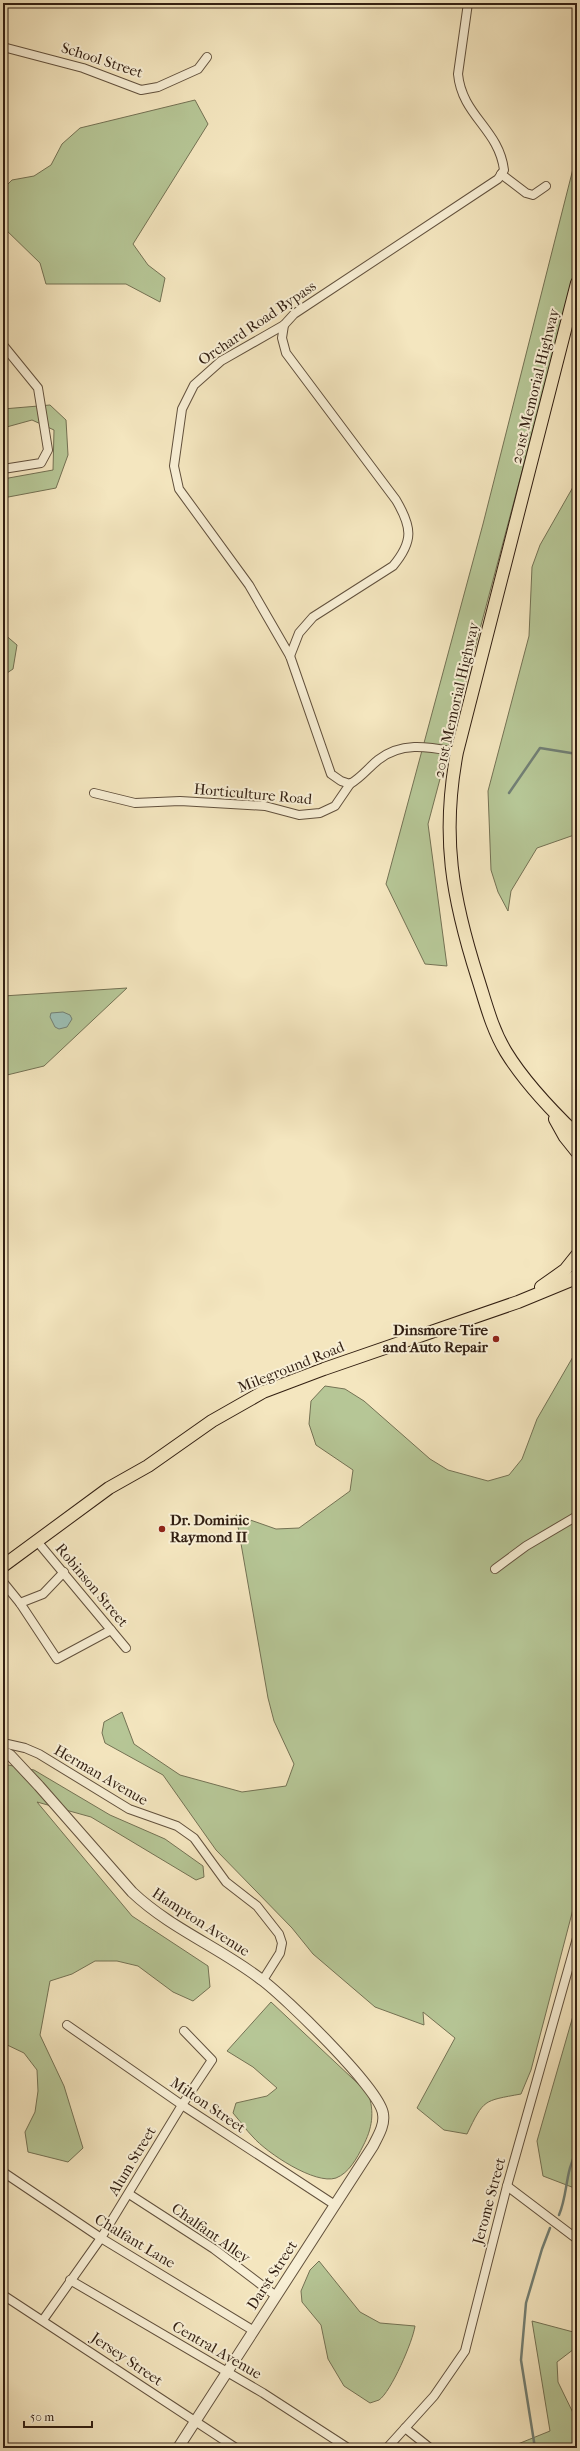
<svg xmlns="http://www.w3.org/2000/svg" width="580" height="2451" font-family="'IM FELL French Canon',serif">
<style>
.green{fill:#b6c696;stroke:#747254}
.water{fill:#9cbfb5;stroke:#727f74}
.lines{fill:none;stroke-linecap:round;stroke-linejoin:round}
.stream{stroke:#727f74;stroke-width:2.5}
.minor-casing{stroke:#62513d;stroke-width:10}
.tertiary-casing{stroke:#62513d;stroke-width:12}
.primary-casing{stroke:#321f12;stroke-width:14}
.minor{stroke:#f8efd5;stroke-width:8}
.tertiary{stroke:#f8efd5;stroke-width:10}
.primary{stroke:#f4e6bf;stroke-width:12}
.poi-dot{fill:#8f2418;stroke:#f8efd5;stroke-width:1.5}
.labels{text-anchor:middle;stroke-width:4;stroke-linejoin:round;paint-order:stroke}
.street-label{font-size:15px;fill:#321f12;stroke:#f8efd5}
.poi-label{font-size:15px;font-weight:bold;fill:#321f12;stroke:#f8efd5;text-anchor:end}
</style>
<rect width="100%" height="100%" fill="#f4e6bf"/>
<filter id="stains"><feTurbulence type="fractalNoise" baseFrequency=".005" numOctaves="4"/><feColorMatrix values="0 0 0 0 .2 0 0 0 0 .09 0 0 0 0 .02 0 0 0 .5 -.17"/></filter>
<radialGradient id="worn" r=".72"><stop offset=".6" stop-color="#630" stop-opacity="0"/><stop offset="1" stop-color="#630" stop-opacity=".3"/></radialGradient>
<g class="green">
<polygon points="195,100 208,124 133,244 148,265 165,278 160,302 126,284 46,284 40,263 3,227 3,189 12,180 34,176 51,165 62,144 80,128"/>
<polygon points="577,153 577,265 428,824 447,966 425,964 386,884 483,524"/>
<polygon points="50,405 66,420 68,455 56,488 3,498 3,479 53,470 54,430 32,420 3,428 3,409"/>
<polygon points="577,480 577,834 537,848 511,891 508,911 498,892 491,870 488,791 529,636 532,567 540,545"/>
<polygon points="3,633 17,645 13,669 4,675"/>
<polygon points="127,988 44,1066 3,1076 3,996"/>
<path d="M577 1354V1894L531 2070 521 2094C483 2101 484 2099 467 2134L444 2130 417 2108 455 2038 423 2012 424 2025 375 2007 313 1954 292 1928 216 1850 163 1775 105 1743 102 1733 104 1722 122 1712 134 1744 180 1775 242 1792 286 1786 294 1764 274 1721 268 1698 236 1515 276 1529 299 1528 350 1491 353 1470 316 1445 309 1424 311 1401 325 1386 345 1389 364 1401 430 1459 448 1470 488 1481 509 1475 522 1459 537 1419 574 1355Z"/>
<polygon points="3,1764 34,1770 110,1815 165,1839 203,1866 204,1877 196,1880 91,1817 37,1802 132,1916 208,1966 210,1987 193,2001 173,1992 138,1966 117,1961 95,1961 72,1974 50,1981 40,2035 64,2086 83,2148 68,2162 28,2152 25,2132 35,2112 38,2091 37,2070 24,2053 3,2043"/>
<path d="M271 2002 368 2093C375 2112 372 2129 363 2146 357 2158 349 2173 336 2178 315 2185 267 2153 253 2137 246 2130 240 2121 233 2113L236 2103 267 2096 277 2088 253 2067 227 2051Z"/>
<polygon points="577,2002 577,2189 543,2176 537,2141"/>
<path d="M319 2261 360 2312 380 2323 415 2326C413 2341 391 2392 379 2400 376 2401 373 2402 370 2403L344 2386 328 2359 321 2325 302 2302 301 2291 310 2270Z"/>
<polygon points="532,2321 577,2333 577,2350 574,2349 557,2362 558,2382 577,2421 574,2448 508,2448 550,2431"/>
</g>
<polygon class="water" points="63,1012 70,1015 72,1019 67,1027 59,1029 55,1027 50,1017 51,1013"/>
<g class="lines">
<g class="stream">
<polyline points="509,793 540,748 577,754"/>
<path d="M559 2215C568 2194 565 2171 577 2151"/>
<polyline points="535,2448 521,2360 526,2303 542,2249 550,2228"/>
</g>
<g class="minor-casing">
<g id="minor">
<polyline points="3,47 83,68 141,90 158,87 198,69 207,57"/>
<polyline points="501,174 526,193 533,195 546,186"/>
<path d="M284 325 282 338 286 353 396 500C412 527 414 541 393 566L313 617 299 633 290 656"/>
<polyline points="3,345 38,388 48,450 41,463 3,469"/>
<path d="M457 752C429 747 402 741 378 760 368 768 362 777 350 784L341 781 331 774 290 656 249 585 179 489 174 466 182 409 194 385 221 361 284 325 294 314 498 179 504 170C499 129 462 116 458 74L468 3"/>
<polyline points="94,793 135,803 180,801 265,806 299,815 320,813 335,806 350,784"/>
<polyline points="36,1540 126,1648"/>
<polyline points="495,1569 526,1546 577,1516"/>
<polyline points="3,1582 20,1603 57,1659 111,1630"/>
<polyline points="20,1603 43,1594 64,1572"/>
<polyline points="3,1743 25,1748 39,1754 129,1809 177,1826 194,1838 226,1882 257,1906 279,1934 282,1943 280,1953 263,1980"/>
<polyline points="67,2025 182,2105 335,2205"/>
<polyline points="3,2172 101,2238 254,2331"/>
<polyline points="507,2186 577,2239"/>
<polyline points="129,2194 214,2249 276,2296"/>
<polyline points="70,2280 263,2393 348,2448"/>
<polyline points="3,2295 236,2448"/>
<polyline points="43,2320 101,2238 182,2105 212,2060 184,2031"/>
<polyline points="405,2428 430,2448"/>
<polyline points="387,2448 434,2396 465,2351 507,2186 577,1938"/>
</g>
</g>
<g class="tertiary-casing">
<path id="tertiary" d="M3 1751 10 1755 39 1786 132 1892C171 1929 221 1948 262 1980 285 1997 381 2090 383 2114 385 2125 378 2136 373 2146L178 2448"/>
</g>
<g class="primary-casing">
<g id="primary">
<path d="M577 283 457 752C441 836 452 898 478 979 486 1004 492 1029 506 1052 525 1083 551 1110 577 1135"/>
<polyline points="555,1119 565,1137 577,1152"/>
<polyline points="541,1287 565,1270 577,1255"/>
<polyline points="3,1566 109,1488 148,1466 212,1421 263,1392 324,1369 518,1302 569,1281 577,1275"/>
</g>
</g>
<use href="#minor" class="minor"/>
<use href="#tertiary" class="tertiary"/>
<use href="#primary" class="primary"/>
</g>
<g class="poi-dot">
<circle cx="496" cy="1339" r="4"/>
<circle cx="162" cy="1529" r="4"/>
</g>
<g class="labels">
<g class="street-label">
<text transform="translate(102 60) rotate(18)" y="5">School Street</text>
<text transform="translate(257 323) rotate(-34)" y="5">Orchard Road Bypass</text>
<text transform="translate(535 386) rotate(-76)" y="5">201st Memorial Highway</text>
<text transform="translate(456 700) rotate(-77)" y="5">201st Memorial Highway</text>
<text transform="translate(253 794) rotate(5)" y="5">Horticulture Road</text>
<text transform="translate(291 1367) rotate(-22)" y="5">Mileground Road</text>
<text transform="translate(92 1585) rotate(50)" y="5">Robinson Street</text>
<text transform="translate(101 1775) rotate(30)" y="5">Herman Avenue</text>
<text transform="translate(201 1922) rotate(33)" y="5">Hampton Avenue</text>
<text transform="translate(208 2105) rotate(34)" y="5">Milton Street</text>
<text transform="translate(132 2161) rotate(-59)" y="5">Alum Street</text>
<text transform="translate(489 2201) rotate(-75)" y="5">Jerome Street</text>
<text transform="translate(211 2233) rotate(35)" y="5">Chalfant Alley</text>
<text transform="translate(135 2241) rotate(31)" y="5">Chalfant Lane</text>
<text transform="translate(272 2275) rotate(-57)" y="5">Darst Street</text>
<text transform="translate(217 2350) rotate(30)" y="5">Central Avenue</text>
<text transform="translate(127 2359) rotate(34)" y="5">Jersey Street</text>
</g>
<g class="poi-label">
<text x="488" y="1335">Dinsmore Tire<tspan x="488" dy="17">and Auto Repair</tspan></text>
<text x="170" y="1525" text-anchor="start">Dr. Dominic<tspan x="170" dy="17">Raymond II</tspan></text>
</g>
</g>
<rect width="580" height="2451" fill="none" stroke="#f4e6bf" stroke-width="16"/>
<rect x="4" y="4" width="572" height="2443" fill="none" stroke="#321f12" stroke-width="2"/>
<rect x="8" y="8" width="564" height="2435" fill="none" stroke="#321f12"/>
<path d="M24 2421v6h68v-6" fill="none" stroke="#321f12" stroke-width="2"/>
<text x="30" y="2421" font-size="12" fill="#321f12" stroke="#f8efd5" stroke-width="3" paint-order="stroke">50 m</text>
<rect width="100%" height="100%" filter="url(#stains)"/>
<rect width="100%" height="100%" fill="url(#worn)"/>
</svg>
